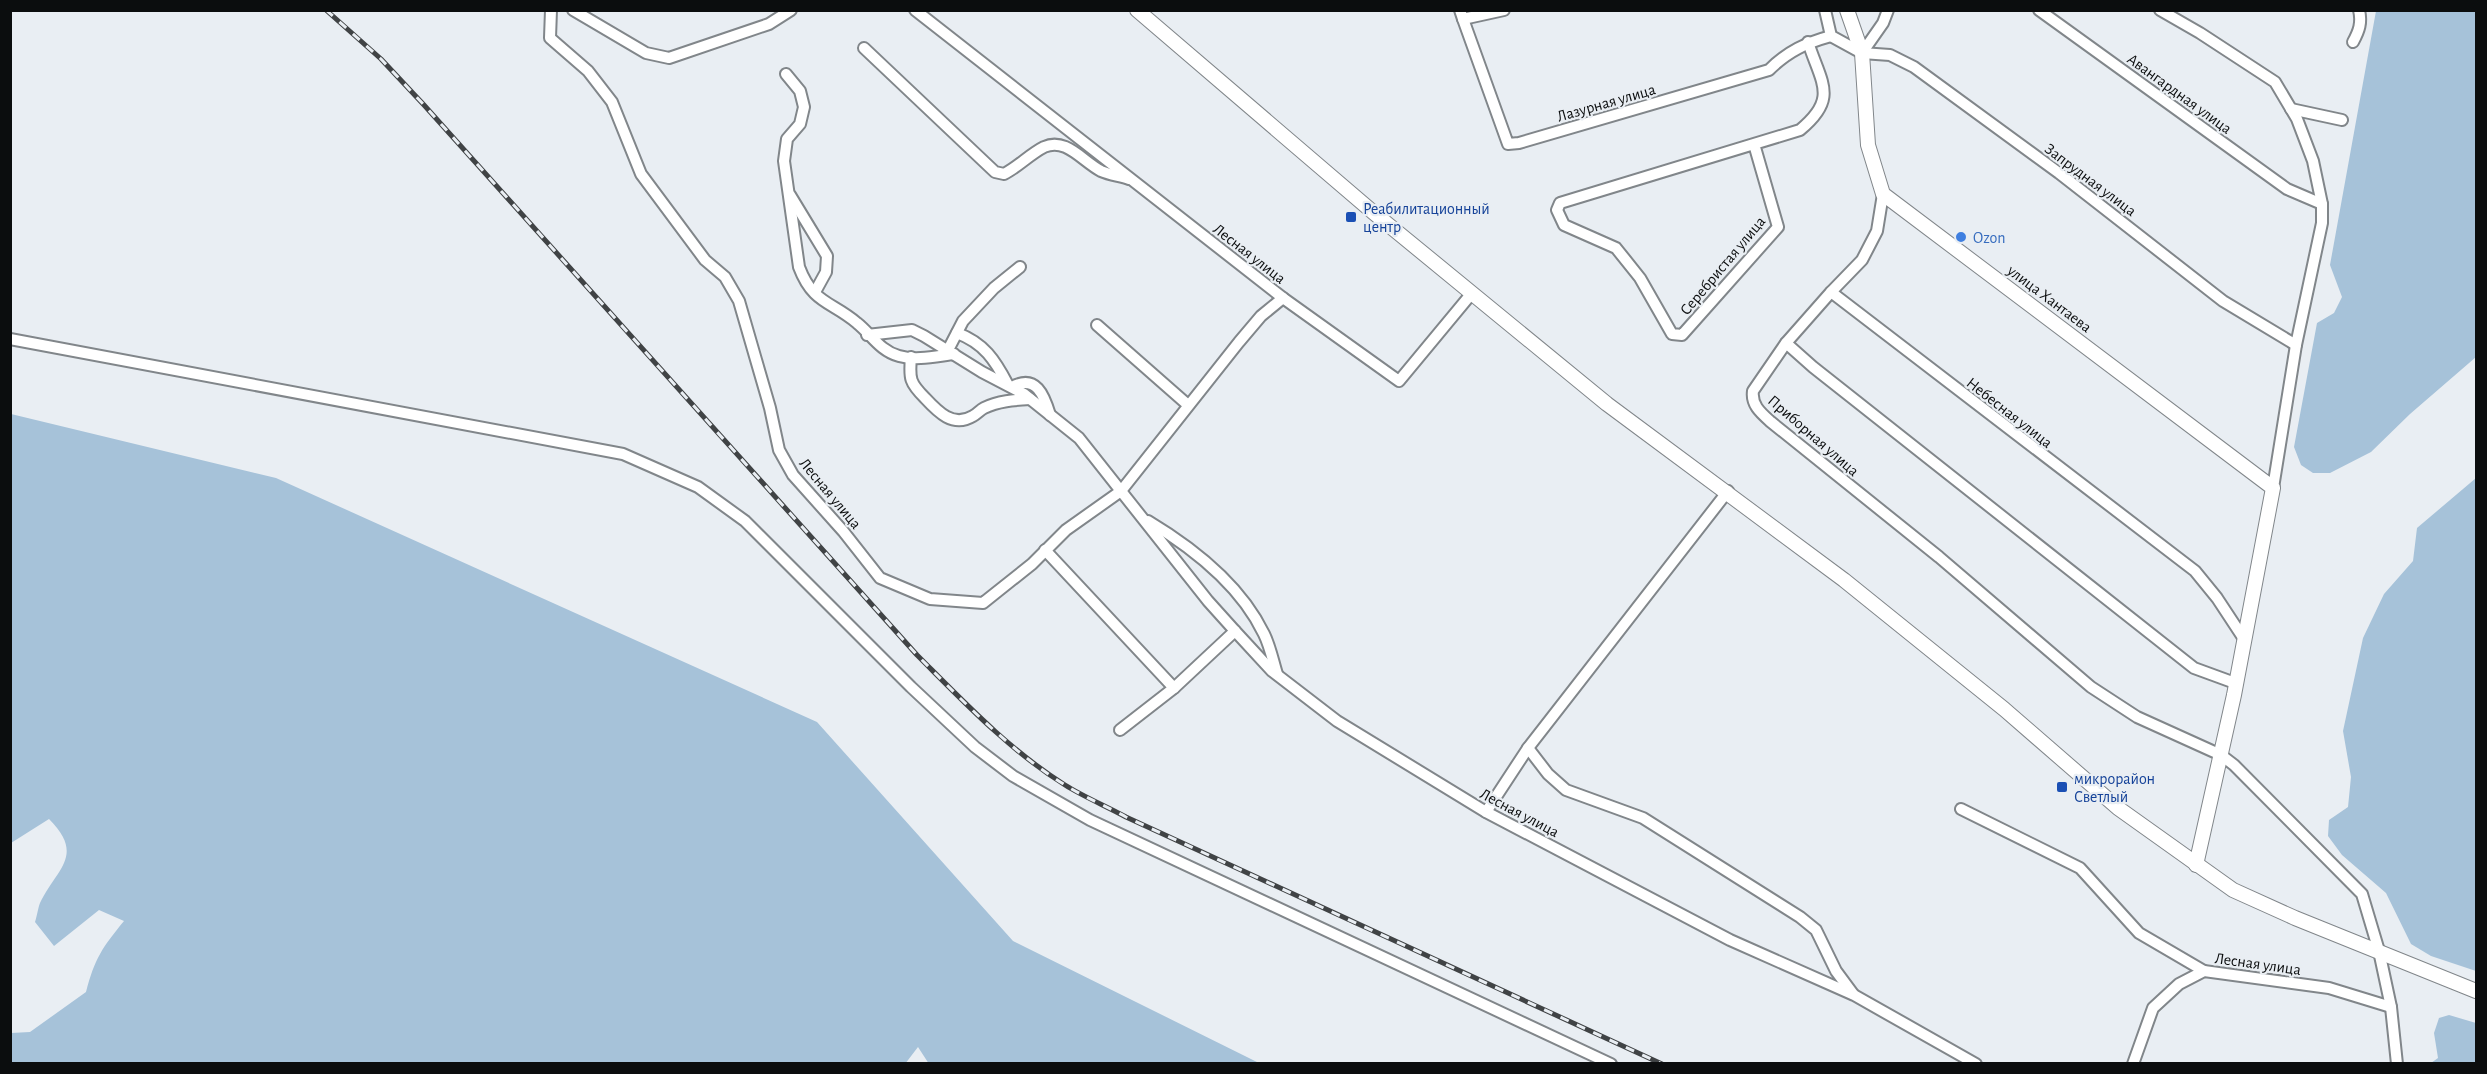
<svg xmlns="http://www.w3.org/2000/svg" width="2487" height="1074" font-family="'Alegreya Sans',sans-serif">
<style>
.forest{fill:#a6c2d9}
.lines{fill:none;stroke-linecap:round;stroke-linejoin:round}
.minor-casing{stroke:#81868a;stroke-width:14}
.tertiary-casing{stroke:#81868a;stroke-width:16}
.minor{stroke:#fff;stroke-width:10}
.tertiary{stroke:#fff;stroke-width:14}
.rail-casing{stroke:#404345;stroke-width:5}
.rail{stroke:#e9eef3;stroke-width:3;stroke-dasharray:9;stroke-linecap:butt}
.transit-dot{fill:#1a4fb4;stroke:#e9eef3;stroke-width:2}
.shop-dot{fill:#3f7fe0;stroke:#e9eef3;stroke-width:2}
.labels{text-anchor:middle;stroke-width:4.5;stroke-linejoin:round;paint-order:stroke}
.street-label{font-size:16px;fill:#0b0d0e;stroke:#e9eef3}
.transit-label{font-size:16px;fill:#164399;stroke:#e9eef3;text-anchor:start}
.shop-label{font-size:16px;fill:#366cbe;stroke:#e9eef3;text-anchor:start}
</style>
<rect width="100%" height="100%" fill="#e9eef3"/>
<g class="forest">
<polygon points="2376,11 2476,11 2476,357 2410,414 2371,452 2330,473 2313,473 2301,465 2294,447 2317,323 2334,313 2342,297 2330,265"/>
<path d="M11 414 276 478 817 722 1013 941 1259 1063 929 1064 918 1047 905 1064 11 1063V1033L30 1032 86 992C95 958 102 948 124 921L99 910 54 946 35 922C37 916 38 908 40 903 56 869 86 856 49 819L11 843Z"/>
<polygon points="2476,478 2476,971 2431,956 2411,944 2386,893 2342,855 2328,836 2329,820 2348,807 2351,777 2343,731 2363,638 2384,594 2413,561 2417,528"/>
<polygon points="2449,1015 2476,1023 2476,1063 2431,1063 2438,1058 2434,1033 2439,1018"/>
</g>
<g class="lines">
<g class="minor-casing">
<g id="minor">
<polyline points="551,10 550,38 588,71 612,102 641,174 705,260 725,277 739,301 770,408 779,450 793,475 843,531 880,578 930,599 983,603 1032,564 1066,530 1121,491 1239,342 1261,316 1283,298"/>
<polyline points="573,10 646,53 669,58 769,24 791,10"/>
<polyline points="915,10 1283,298 1399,381 1472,293"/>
<polyline points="1460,10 1463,19 1504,10"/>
<polyline points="1825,10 1831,36 1862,53 1890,55 1914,67 2059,173 2223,301 2296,345"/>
<polyline points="2039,10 2287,189 2322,204"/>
<polyline points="2160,10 2200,33 2275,82 2297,119 2313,161 2322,204 2322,223 2296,345 2273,488"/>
<path d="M1463 19 1508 144 1519 143 1769 70C1788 51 1806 43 1831 36"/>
<path d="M2353 42C2359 31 2362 23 2359 10"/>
<path d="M864 48 995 172 1004 174C1018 167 1030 154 1044 147 1066 137 1082 161 1101 171 1110 175 1120 176 1129 179"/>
<polyline points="1862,53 1883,23 1888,10"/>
<path d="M786 74 800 91 804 107 800 124 787 139 784 161 799 267C813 304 831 301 857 323 871 334 880 351 899 356 916 361 937 356 954 354"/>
<polyline points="2291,109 2342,120"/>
<path d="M1754 144 1778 227 1682 335 1672 334 1640 278 1616 248 1564 225 1557 210 1560 203 1800 130C1839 98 1821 83 1808 42"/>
<polyline points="1883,194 1877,231 1862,260 1831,292 2195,571 2217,598 2244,639"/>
<polyline points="790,195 827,256 826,272 815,292"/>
<polyline points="1097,325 1188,405"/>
<path d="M957 333C984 343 995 360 1008 385"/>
<polyline points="867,335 912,330 924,336 982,372 1024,394 1079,438 1208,601 1235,631 1272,671 1337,721 1486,812 1730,940 1854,995 1976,1064"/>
<polyline points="10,339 623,454 698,487 745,521 911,687 975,747 1013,776 1090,820 1611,1064"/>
<polyline points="1786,343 1831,292"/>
<polyline points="948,350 963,321 994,288 1020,267"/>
<path d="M911 357C909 379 910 383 925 398 938 412 953 428 973 416 977 414 980 410 984 408 998 401 1014 400 1030 399"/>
<path d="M1012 387C1036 374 1044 395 1050 415"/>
<path d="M1148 521C1193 548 1241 586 1264 634 1270 646 1273 661 1277 674"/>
<polyline points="1045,550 1174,688"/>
<path d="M2235 683 2194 668 1813 367 1786 343 1753 391C1751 405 1761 413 1771 422L1939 557 2091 687 2137 717 2221 755 2234 765 2362 894 2379 951 2391 1007 2397 1064"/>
<polyline points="1120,730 1174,688 1235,631"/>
<polyline points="1528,748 1548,774 1566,790 1643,818 1800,917 1816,930 1836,971 1853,994"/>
<polyline points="1961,809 2080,868 2139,933 2204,971"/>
<polyline points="1486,812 1528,748 1728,491"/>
<polyline points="2133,1064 2153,1008 2179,984 2204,971 2329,988 2391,1007"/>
</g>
</g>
<g class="tertiary-casing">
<g id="tertiary">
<polyline points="1137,10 1374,213 1607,404 1844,580 2004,709 2118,808 2233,890 2295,918 2476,991"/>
<polyline points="1847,10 1862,53 1868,145 1883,194 2273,488 2234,695 2196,865"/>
</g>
</g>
<use href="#minor" class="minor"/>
<use href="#tertiary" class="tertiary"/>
<g class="rail-casing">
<path id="rail" d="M326 10 381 59 424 105 917 655C963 701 1009 750 1065 785 1084 797 1106 806 1126 817L1662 1064"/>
</g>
<use href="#rail" class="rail"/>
</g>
<g class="transit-dot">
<rect x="1345" y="211" width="12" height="12" rx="3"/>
<rect x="2056" y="781" width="12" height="12" rx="3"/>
</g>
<circle class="shop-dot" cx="1961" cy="237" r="6"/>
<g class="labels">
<g class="street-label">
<text transform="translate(2180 93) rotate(36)" y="6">Авангардная улица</text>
<text transform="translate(1606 102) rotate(-16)" y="6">Лазурная улица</text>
<text transform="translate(2091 179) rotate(37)" y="6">Запрудная улица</text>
<text transform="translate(1250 253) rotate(38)" y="6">Лесная улица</text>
<text transform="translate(1722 265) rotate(-50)" y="6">Серебристая улица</text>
<text transform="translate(2050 298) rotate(37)" y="6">улица Хантаева</text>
<text transform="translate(2010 412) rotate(38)" y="6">Небесная улица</text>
<text transform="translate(1814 435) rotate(41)" y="6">Приборная улица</text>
<text transform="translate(831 493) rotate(50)" y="6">Лесная улица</text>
<text transform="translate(1520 812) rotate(28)" y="6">Лесная улица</text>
<text transform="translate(2258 963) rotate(8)" y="6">Лесная улица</text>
</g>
<g class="transit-label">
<text x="1363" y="214">Реабилитационный<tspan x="1363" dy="18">центр</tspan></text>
<text x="2074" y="784">микрорайон<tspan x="2074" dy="18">Светлый</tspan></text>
</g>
<g class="shop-label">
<text x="1973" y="243">Ozon</text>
</g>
</g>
<rect width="2487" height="1074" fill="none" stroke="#0b0d0e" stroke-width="24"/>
</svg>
